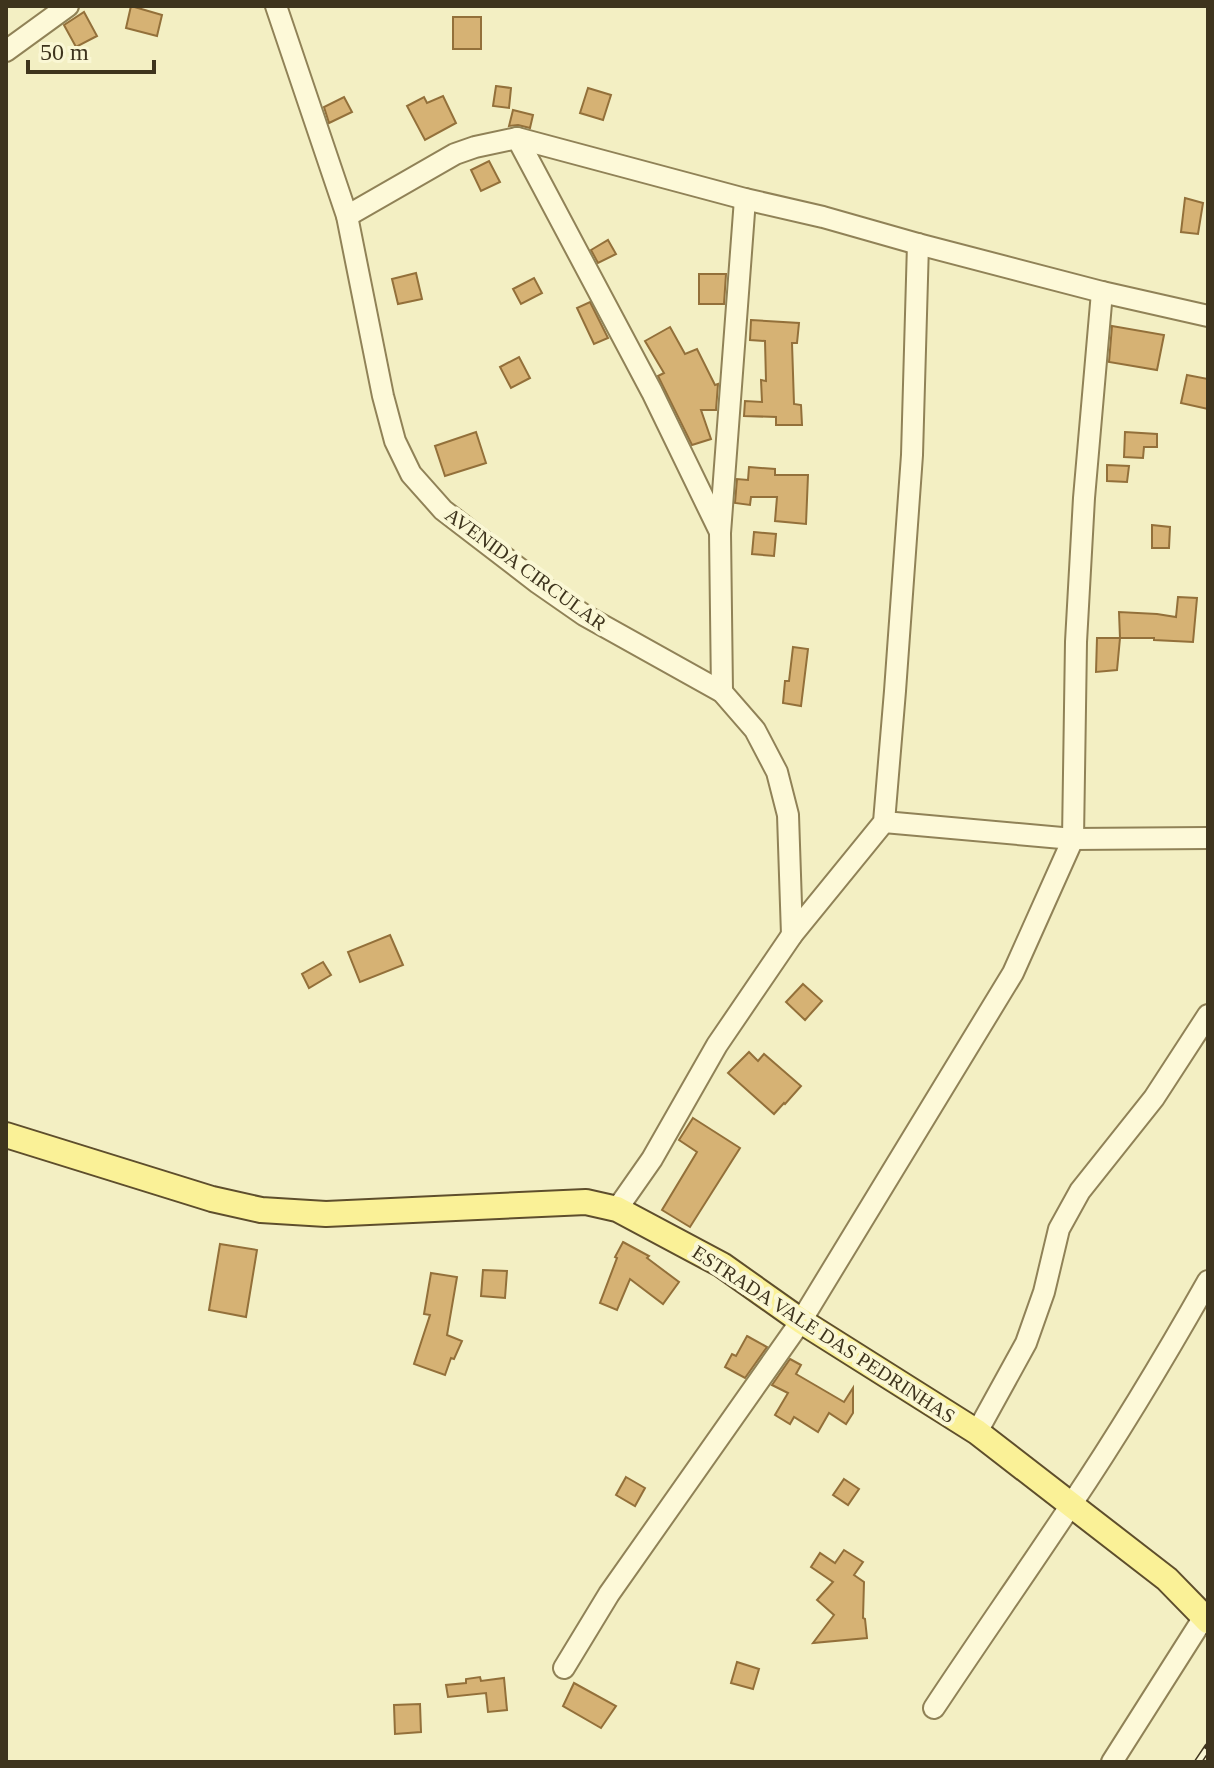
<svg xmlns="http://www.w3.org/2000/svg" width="1214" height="1768" font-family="'Times New Roman',serif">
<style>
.building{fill:#d6b274;stroke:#93703a;stroke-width:2}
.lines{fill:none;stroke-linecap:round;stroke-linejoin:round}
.minor-casing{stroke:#908257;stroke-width:24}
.major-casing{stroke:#5e4e2c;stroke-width:28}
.minor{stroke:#fdf9d8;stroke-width:20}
.major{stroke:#faf197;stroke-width:24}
.rail-casing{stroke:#3e341d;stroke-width:8}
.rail{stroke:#faf7d4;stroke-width:5;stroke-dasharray:15;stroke-linecap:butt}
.labels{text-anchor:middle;stroke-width:8;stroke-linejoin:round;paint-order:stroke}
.street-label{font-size:20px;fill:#3e341d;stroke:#faf7d4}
</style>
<rect width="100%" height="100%" fill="#f3efc3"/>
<g class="building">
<polygon points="131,6 162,15 157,36 126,28"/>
<polygon points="84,12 97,36 76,47 64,25"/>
<rect x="453" y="17" width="28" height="32"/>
<polygon points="496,86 511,88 509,108 493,106"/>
<polygon points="588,88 611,95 603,120 580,113"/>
<polygon points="443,96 456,123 425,140 407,106 424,97 427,103"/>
<polygon points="344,97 352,112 329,123 324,107"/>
<polygon points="513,110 533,115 530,128 518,125 509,126"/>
<polygon points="489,161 500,182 481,191 471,170"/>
<polygon points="1185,198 1203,203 1198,234 1181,232"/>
<polygon points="608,240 616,254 598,263 591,250"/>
<polygon points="416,273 422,299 398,304 392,279"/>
<polygon points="699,274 726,274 724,304 699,304"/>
<polygon points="534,278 542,293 521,304 513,289"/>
<polygon points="590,302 608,338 594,344 577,308"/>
<polygon points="751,320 799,323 797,343 792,343 794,404 801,405 802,425 776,425 776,417 744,416 745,401 762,402 761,380 766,381 765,341 750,340"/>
<polygon points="1112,326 1164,335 1157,370 1109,362"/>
<polygon points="670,327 685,354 697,349 715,385 718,384 716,410 701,410 711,439 692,445 658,376 664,373 645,341"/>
<polygon points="519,357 530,378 511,388 500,367"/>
<polygon points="1187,375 1208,379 1208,409 1181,403"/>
<polygon points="476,432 486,463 445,476 435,446"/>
<polygon points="1125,432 1157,434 1157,447 1144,447 1143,458 1124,457"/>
<polygon points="1107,465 1129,466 1127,482 1107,481"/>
<polygon points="749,467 775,469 775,475 808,475 806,524 775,521 777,497 751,497 750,505 735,503 737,479 748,480"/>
<polygon points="1152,525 1170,527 1169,548 1152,548"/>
<polygon points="754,532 776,534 774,556 752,554"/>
<polygon points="1178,597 1197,598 1193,642 1154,640 1154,638 1120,638 1119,612 1157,614 1176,617"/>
<polygon points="1097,638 1120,638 1117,670 1096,672"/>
<polygon points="793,647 808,649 801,706 783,703 785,681 789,681"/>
<polygon points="390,935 403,965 360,982 348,952"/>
<polygon points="323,962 331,975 309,988 302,974"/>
<polygon points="803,984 822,1001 805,1020 786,1002"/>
<polygon points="749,1052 758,1061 764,1054 801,1086 785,1104 784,1103 774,1114 728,1073"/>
<polygon points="693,1118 740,1148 690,1227 662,1210 697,1152 679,1140"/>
<polygon points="623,1242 649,1256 647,1258 679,1282 663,1304 630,1279 617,1310 600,1303 617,1258 615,1257"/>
<polygon points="220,1244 257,1250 246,1317 209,1310"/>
<polygon points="483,1270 507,1271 505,1298 481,1296"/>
<polygon points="431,1273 457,1277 447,1335 462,1341 454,1359 451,1358 445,1375 414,1364 430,1315 424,1314"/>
<polygon points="747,1336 767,1347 745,1378 725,1367 732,1354 736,1356"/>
<polygon points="790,1359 801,1365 796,1374 844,1402 853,1388 853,1413 846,1424 829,1413 818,1432 794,1417 790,1424 775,1415 788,1393 772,1385"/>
<polygon points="626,1477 645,1488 635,1506 616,1495"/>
<polygon points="844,1479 859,1489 848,1505 833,1495"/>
<polygon points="844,1550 863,1562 854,1575 864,1582 863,1618 865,1619 867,1638 813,1643 834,1615 817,1600 833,1582 811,1567 820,1553 835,1563"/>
<polygon points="737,1662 759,1669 753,1689 731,1683"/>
<polygon points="480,1677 481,1681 504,1678 507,1710 488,1712 486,1693 448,1697 446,1685 466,1683 466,1679"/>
<polygon points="574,1683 616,1706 601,1728 563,1706"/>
<polygon points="420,1704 421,1732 395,1734 394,1705"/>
</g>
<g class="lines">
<g class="minor-casing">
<g id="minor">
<polyline points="276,6 347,216 383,396 395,441 411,474 443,510 538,583 584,615 722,692 755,730 777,772 788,815 792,935"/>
<polyline points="6,51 68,6"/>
<polyline points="517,138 652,392 720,532"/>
<polyline points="347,216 455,154 475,147 517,138 745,199 823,217 918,244 1102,292 1208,316"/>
<polyline points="722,692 720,533 745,199"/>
<polyline points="884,822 1073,839 1208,838"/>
<polyline points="617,1209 652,1159 717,1045 792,935 884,822 895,691 912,455 918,244"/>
<polyline points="977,1432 1026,1343 1044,1292 1059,1229 1080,1191 1154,1098 1208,1015"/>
<polyline points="564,1668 609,1594 801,1321 1013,973 1073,839 1076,642 1084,498 1102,292"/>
<path d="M934 1708C979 1640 1026 1573 1071 1505 1120 1432 1165 1357 1208 1281"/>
<polyline points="1112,1762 1204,1617"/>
</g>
</g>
<g class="major-casing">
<polyline id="major" points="6,1135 212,1199 261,1210 326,1214 586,1202 617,1209 722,1265 801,1321 977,1432 1167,1579 1208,1621"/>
</g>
<use href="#minor" class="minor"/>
<use href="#major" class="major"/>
<g class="rail-casing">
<polyline id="rail" points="1198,1762 1208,1747"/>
</g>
<use href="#rail" class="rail"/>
</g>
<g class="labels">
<g class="street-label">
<text transform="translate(526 569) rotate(36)" y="7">AVENIDA CIRCULAR</text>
<text transform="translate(824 1334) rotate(33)" y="7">ESTRADA VALE DAS PEDRINHAS</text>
</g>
</g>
<rect width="1214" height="1768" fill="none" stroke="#3e341d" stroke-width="16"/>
<path d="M28 60v12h126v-12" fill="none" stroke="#3e341d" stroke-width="4"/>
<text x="40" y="60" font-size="24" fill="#3e341d" stroke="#faf7d4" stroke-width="6" paint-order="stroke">50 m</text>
</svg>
